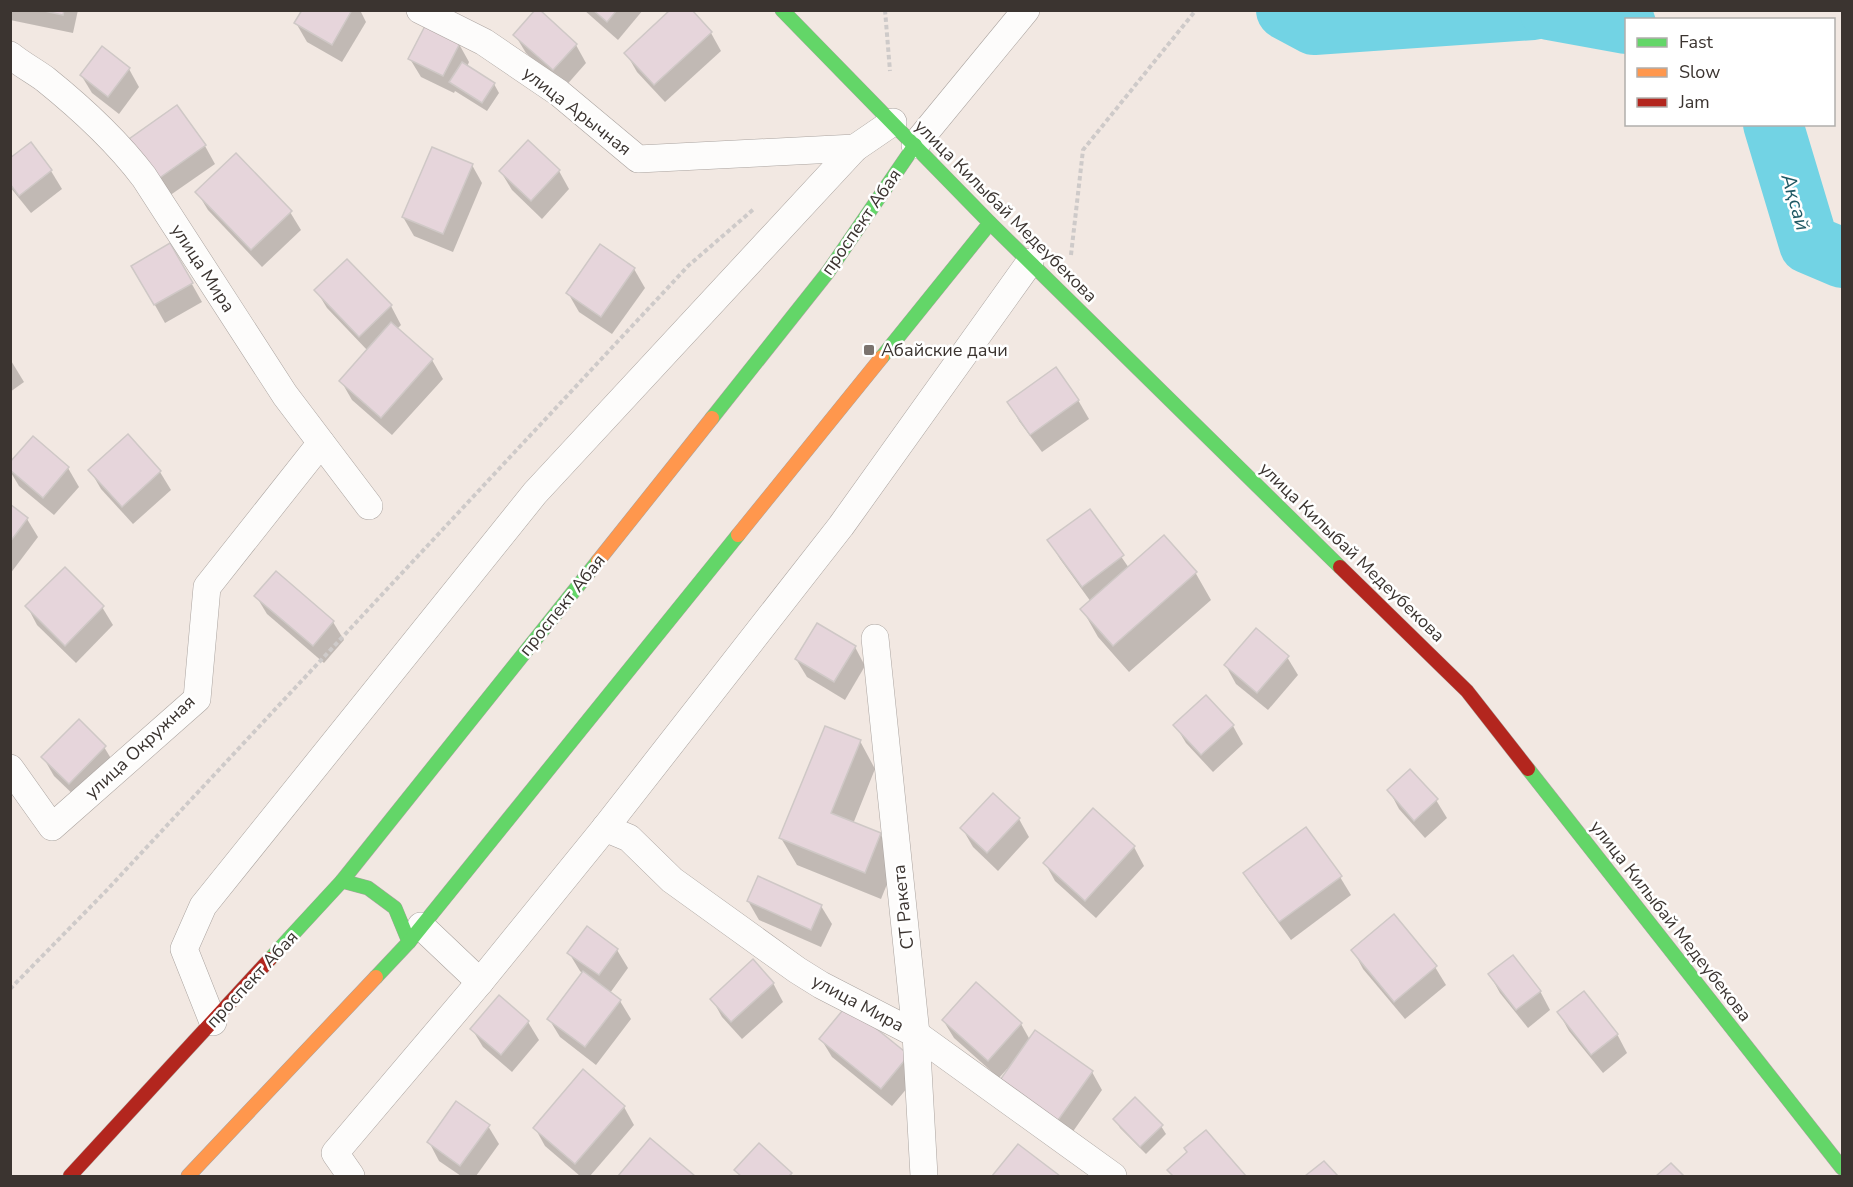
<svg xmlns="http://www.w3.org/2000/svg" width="1853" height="1187" font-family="'Nunito Sans',sans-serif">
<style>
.shadow{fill:#0003}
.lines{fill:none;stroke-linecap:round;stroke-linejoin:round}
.river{stroke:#72d3e4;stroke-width:60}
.building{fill:#e6d5db;stroke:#cfc8c6;stroke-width:1.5}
.street-casing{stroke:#aaa39f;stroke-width:28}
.fast-casing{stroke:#aaa39f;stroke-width:15}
.slow-casing{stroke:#aaa39f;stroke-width:15}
.jam-casing{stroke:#aaa39f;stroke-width:15}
.path{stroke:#cecac9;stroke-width:4;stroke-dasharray:4.5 3;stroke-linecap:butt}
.street{stroke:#fdfcfb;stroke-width:27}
.fast{stroke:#63d668;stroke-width:14}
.slow{stroke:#ff974d;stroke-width:14}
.jam{stroke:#b3261e;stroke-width:14}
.poi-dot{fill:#7b736e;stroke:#fff;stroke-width:2}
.labels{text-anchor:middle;stroke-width:5;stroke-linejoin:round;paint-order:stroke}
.street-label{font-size:18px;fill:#3b3430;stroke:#fff}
.poi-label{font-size:18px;fill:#3b3430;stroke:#fff;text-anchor:start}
.water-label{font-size:20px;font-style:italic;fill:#205964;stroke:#fff}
</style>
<rect width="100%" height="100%" fill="#f2e8e2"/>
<g class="shadow">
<polygon points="10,10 78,10 73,33 10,20"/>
<polygon points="304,10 360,10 366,22 342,62 307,42 296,23"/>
<polygon points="584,10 643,10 618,40"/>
<polygon points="711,33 721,51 665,102 637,72 626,53"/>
<polygon points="515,35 576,45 586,63 564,88 526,53"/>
<polygon points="459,44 469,62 467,67 494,84 499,93 487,111 455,91 454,93 421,77 410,59"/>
<polygon points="129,69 139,87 119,114 92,93 81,75"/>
<polygon points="31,145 51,171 62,189 31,213 10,187 10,160"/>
<polygon points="205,146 215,164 169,196 142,157"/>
<polygon points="472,165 482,183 453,252 414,236 403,217"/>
<polygon points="559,171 569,189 542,219 512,190 501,172"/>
<polygon points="197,192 290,212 301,230 262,267 208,210"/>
<polygon points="170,245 202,302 165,323 133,266"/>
<polygon points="634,269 645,288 612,334 579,312 568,293"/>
<polygon points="316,290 391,306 401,325 397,329 432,360 443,379 392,435 352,400 341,381 368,351 327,308"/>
<polygon points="10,359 24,382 10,392"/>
<polygon points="1078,400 1089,419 1042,452 1019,421 1009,402"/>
<polygon points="128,436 160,472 171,490 133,524 101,489 90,470"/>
<polygon points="33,438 68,468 79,487 54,515 19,486 10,471 10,465"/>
<polygon points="10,506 27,519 38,537 10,574"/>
<polygon points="1090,512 1129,568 1195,572 1211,600 1129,672 1098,637 1082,609 1091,602 1060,559 1049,541"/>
<polygon points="256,596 333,622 344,640 324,663 267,614"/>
<polygon points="27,606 102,607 113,625 76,663 37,625"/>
<polygon points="855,647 865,666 845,700 807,677 796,659"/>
<polygon points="1287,657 1298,675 1268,710 1236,684 1226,666"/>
<polygon points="1206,697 1233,726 1243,744 1213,772 1186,743 1175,725"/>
<polygon points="860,741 875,769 853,824 880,834 896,862 881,899 797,865 781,838"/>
<polygon points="104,747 115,765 80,801 54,776 43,757"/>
<polygon points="1389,790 1436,800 1447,818 1425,838 1399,809"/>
<polygon points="1019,819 1029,837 998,871 973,847 962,828"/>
<polygon points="1134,847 1144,866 1096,918 1055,881 1045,863"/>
<polygon points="1245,874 1340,877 1351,895 1291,940 1256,892"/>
<polygon points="748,901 821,906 832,924 821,947 759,920"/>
<polygon points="617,950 628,968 610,993 620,1001 631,1019 596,1065 560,1037 549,1019 583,974 580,971 569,953"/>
<polygon points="1353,950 1435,967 1446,985 1405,1019 1363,969"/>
<polygon points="1490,975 1540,991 1550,1010 1528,1028 1500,993"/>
<polygon points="773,983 783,1002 742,1039 722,1017 712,999"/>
<polygon points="499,997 528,1022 539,1040 512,1072 483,1047 472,1029"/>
<polygon points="848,1007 919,1074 892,1106 832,1057 821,1039"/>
<polygon points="1559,1013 1617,1034 1627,1053 1603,1073 1569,1031"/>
<polygon points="943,1020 1021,1024 1030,1040 1092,1072 1102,1090 1067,1140 1009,1070 1007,1069 999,1078 954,1038"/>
<polygon points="624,1107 634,1125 590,1176 580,1176 545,1146 535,1128"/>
<polygon points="1115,1119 1161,1126 1166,1134 1146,1154 1120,1128"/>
<polygon points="488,1126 499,1144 476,1176 461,1176 439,1161 429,1142"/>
<polygon points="1206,1132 1244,1176 1173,1176 1169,1170 1188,1153"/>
<polygon points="651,1141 693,1176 620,1176"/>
<polygon points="1018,1146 1057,1176 994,1176"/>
<polygon points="736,1170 791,1174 792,1176 740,1176"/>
</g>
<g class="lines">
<g class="river">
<polyline points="1286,10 1314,25 1533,10"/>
<polyline points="1549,10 1626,24"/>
<polyline points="1773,124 1809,244 1842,258"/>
</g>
</g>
<g class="building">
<polygon points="40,10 64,10 63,15"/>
<polygon points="302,10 352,10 332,45 294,23"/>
<polygon points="535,10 540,10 577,44 553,70 513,35"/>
<polygon points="593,10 617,10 607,22"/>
<polygon points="670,10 692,10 712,32 654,85 624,53"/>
<polygon points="425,26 460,43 443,76 408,59"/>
<polygon points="102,46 130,68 108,97 80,75"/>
<polygon points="462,62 495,83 482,103 449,82"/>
<polygon points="177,105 206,145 158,179 129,139"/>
<polygon points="528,140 560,170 531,201 499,171"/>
<polygon points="31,142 52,170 19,196 10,184 10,158"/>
<polygon points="432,147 473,164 443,234 402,217"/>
<polygon points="236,153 292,211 251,250 195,192"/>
<polygon points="170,243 193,283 154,305 131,266"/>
<polygon points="600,244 635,268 601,317 566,293"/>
<polygon points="347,259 392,305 359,337 314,290"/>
<polygon points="391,322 433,359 381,418 339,381"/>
<polygon points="1056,367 1079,400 1030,435 1007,402"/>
<polygon points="128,434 161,471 122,507 88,470"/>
<polygon points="33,436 69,467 43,498 10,470 10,462"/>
<polygon points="10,504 28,518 10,542"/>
<polygon points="1090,509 1124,555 1082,587 1047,540"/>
<polygon points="1164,535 1197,572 1113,646 1080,609"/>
<polygon points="65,567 104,606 65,646 25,606"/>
<polygon points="276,571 334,621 313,646 254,596"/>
<polygon points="817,623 856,646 834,682 795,659"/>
<polygon points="1256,628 1289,656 1257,693 1224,665"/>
<polygon points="1206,695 1234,725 1201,755 1173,725"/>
<polygon points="79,719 106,746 69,784 41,757"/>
<polygon points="825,726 861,740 831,813 881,833 865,873 779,838"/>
<polygon points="1410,769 1438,799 1414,821 1387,790"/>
<polygon points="993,793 1020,818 987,853 960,828"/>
<polygon points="1093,808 1135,846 1085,901 1043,863"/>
<polygon points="1306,827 1342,876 1279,922 1243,873"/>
<polygon points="758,876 822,905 811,930 747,901"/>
<polygon points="1394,914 1437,966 1394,1002 1351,950"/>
<polygon points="587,926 618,949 599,975 567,953"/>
<polygon points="1513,955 1541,991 1516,1010 1488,974"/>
<polygon points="753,959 774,983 731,1022 710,999"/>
<polygon points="583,971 621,1000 585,1047 547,1019"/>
<polygon points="976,982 1022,1023 988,1061 942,1020"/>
<polygon points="1584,991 1618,1034 1591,1055 1557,1012"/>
<polygon points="499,995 529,1021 501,1055 470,1029"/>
<polygon points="847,1005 909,1055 881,1089 819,1039"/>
<polygon points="1035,1030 1093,1071 1056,1123 998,1083"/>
<polygon points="583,1069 625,1106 575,1164 533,1128"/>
<polygon points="1135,1097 1163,1125 1140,1147 1113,1119"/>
<polygon points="456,1101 490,1125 460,1166 427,1142"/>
<polygon points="1206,1130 1246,1176 1173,1176 1167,1170 1187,1152 1184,1148"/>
<polygon points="650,1138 695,1176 618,1176"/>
<polygon points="759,1143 792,1173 789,1176 741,1176 734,1170"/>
<polygon points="1018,1144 1060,1176 992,1176"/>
<polygon points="1324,1161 1338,1176 1305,1176"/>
<polygon points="1671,1163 1684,1176 1656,1176"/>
</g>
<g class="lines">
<g class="street-casing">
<g id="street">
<polyline points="420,10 484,42 559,93 638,159 855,148"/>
<path d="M10 55C21 64 34 71 45 79 81 108 116 140 144 177L285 395 369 506"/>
<polyline points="915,145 1026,10"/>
<polyline points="875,638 916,1034 924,1176"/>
<polyline points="10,768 52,827 197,699 207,587 321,443"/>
<polyline points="605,828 629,838 672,880 797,970 821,985 916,1034 1113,1176"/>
<polyline points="421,926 480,982"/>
<polyline points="213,1022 184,949 203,906 535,493 855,148 893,122"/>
<polyline points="351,1176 335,1153 480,982 605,828 841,526 1030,262"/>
</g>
</g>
<g class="fast-casing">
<g id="fast">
<polyline points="782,10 990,223 1340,567"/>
<polyline points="882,357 990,223"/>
<polyline points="712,418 828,272 915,145"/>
<polyline points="1528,769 1842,1168"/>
<polyline points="342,881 368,888 395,908 409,942"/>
<polyline points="270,959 342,881 598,561"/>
<polyline points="376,977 409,942 738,535"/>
</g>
</g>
<g class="slow-casing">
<g id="slow">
<polyline points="738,535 882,357"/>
<polyline points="598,561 712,418"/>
<polyline points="188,1176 376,977"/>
</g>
</g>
<g class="jam-casing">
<g id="jam">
<polyline points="1340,567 1467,691 1528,769"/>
<polyline points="70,1176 270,959"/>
</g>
</g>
<g class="path">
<polyline points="885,10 890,71"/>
<polyline points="1071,255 1083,150 1196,10"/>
<polyline points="10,989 105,892 688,266 755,208"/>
</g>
<use href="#street" class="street"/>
<use href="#fast" class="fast"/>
<use href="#slow" class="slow"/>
<use href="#jam" class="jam"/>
</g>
<rect class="poi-dot" x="863" y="344" width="12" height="12" rx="3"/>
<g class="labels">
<g class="street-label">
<text transform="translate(577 111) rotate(38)" y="6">улица Арычная</text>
<text transform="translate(1006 211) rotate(45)" y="6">улица Килыбай Медеубекова</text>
<text transform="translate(861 222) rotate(-55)" y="6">проспект Абая</text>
<text transform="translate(203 268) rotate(57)" y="6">улица Мира</text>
<text transform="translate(1352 552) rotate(44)" y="6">улица Килыбай Медеубекова</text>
<text transform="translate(562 605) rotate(-51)" y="6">проспект Абая</text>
<text transform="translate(140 747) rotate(-43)" y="6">улица Окружная</text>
<text transform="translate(903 907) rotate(-96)" y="6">СТ Ракета</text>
<text transform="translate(1671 921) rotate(52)" y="6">улица Килыбай Медеубекова</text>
<text transform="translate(252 979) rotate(-47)" y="6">проспект Абая</text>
<text transform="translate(858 1003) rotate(28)" y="6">улица Мира</text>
</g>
<g class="poi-label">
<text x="881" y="356">Абайские дачи</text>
</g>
<g class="water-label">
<text transform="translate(1796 202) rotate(74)" y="7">Ақсай</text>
</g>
</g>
<rect width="1853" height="1187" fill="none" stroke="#3b3430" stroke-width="24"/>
<rect x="1625" y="18" width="210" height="108" fill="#ffffff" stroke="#b1aeac" stroke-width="1.5"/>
<rect x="1637" y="38" width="30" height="9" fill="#63d668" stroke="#b1aeac" stroke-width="1.5"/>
<text x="1679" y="48" font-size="18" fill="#3b3430">Fast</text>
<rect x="1637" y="68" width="30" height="9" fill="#ff974d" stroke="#b1aeac" stroke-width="1.5"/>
<text x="1679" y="78" font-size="18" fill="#3b3430">Slow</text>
<rect x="1637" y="98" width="30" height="9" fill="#b3261e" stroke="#b1aeac" stroke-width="1.5"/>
<text x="1679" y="108" font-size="18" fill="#3b3430">Jam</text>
</svg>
